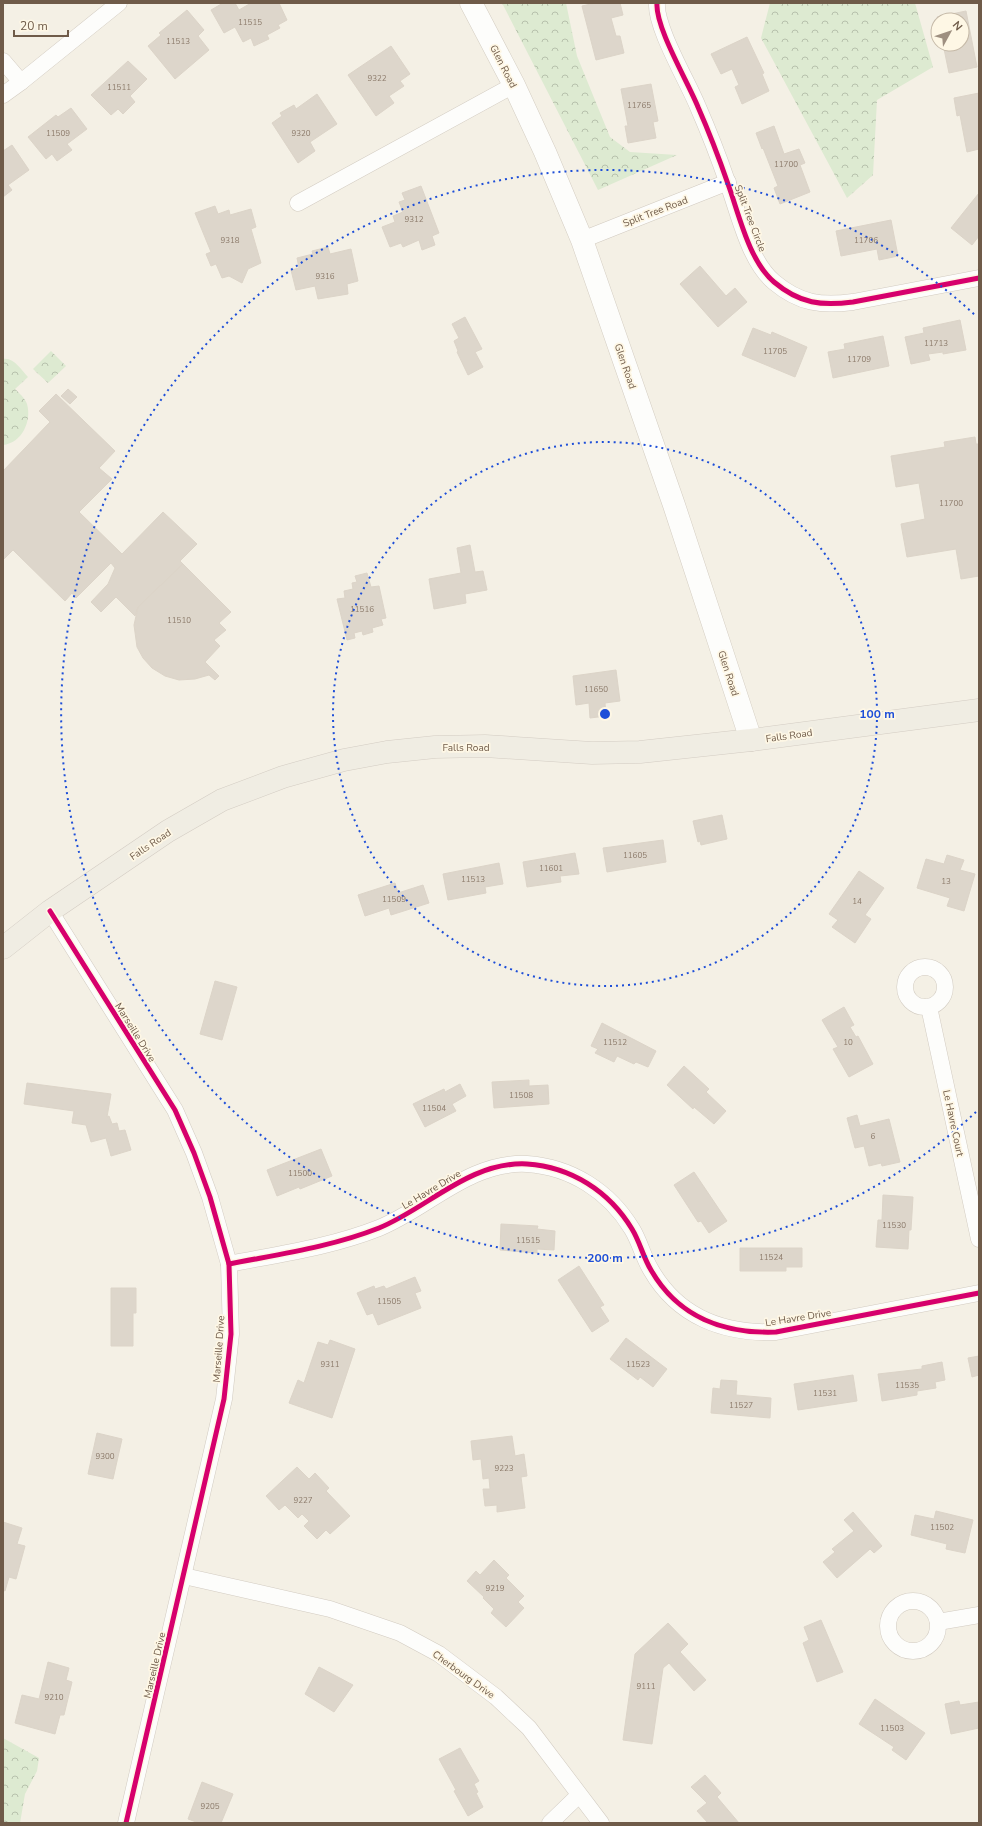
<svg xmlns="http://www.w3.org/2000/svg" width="982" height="1826" font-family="'Nunito Sans',sans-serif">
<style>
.forest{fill:url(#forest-crowns)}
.building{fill:#ddd6cb;stroke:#dcd4c8}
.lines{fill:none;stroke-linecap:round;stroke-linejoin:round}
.minor-casing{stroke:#d2cbc1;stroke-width:17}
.secondary-casing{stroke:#d4cdc2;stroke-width:23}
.primary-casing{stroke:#d3ccc3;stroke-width:23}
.minor{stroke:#fdfdfb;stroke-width:16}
.secondary{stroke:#fdfdfb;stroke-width:22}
.primary{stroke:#f0ede3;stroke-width:22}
.cycleway-casing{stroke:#fef7e5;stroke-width:8}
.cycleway{stroke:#d6006c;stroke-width:5}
.ring{fill:none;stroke:#1d4ed8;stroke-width:2;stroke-dasharray:2 4}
.labels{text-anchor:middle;stroke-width:3.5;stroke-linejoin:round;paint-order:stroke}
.number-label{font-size:8px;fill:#8d7c6c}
.street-label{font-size:10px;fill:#6f5b49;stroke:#fef7e5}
.centre{fill:#1d4ed8;stroke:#fef7e5;stroke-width:2}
.ring-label{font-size:12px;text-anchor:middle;font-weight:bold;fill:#1d4ed8;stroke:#fef7e5;stroke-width:3.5;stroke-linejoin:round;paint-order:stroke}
</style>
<defs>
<pattern id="forest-crowns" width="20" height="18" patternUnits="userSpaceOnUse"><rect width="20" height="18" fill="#ddead1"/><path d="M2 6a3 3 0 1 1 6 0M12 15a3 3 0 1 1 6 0" fill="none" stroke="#b7c1ac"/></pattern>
</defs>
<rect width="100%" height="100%" fill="#f4f0e5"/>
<g class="forest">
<polygon points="502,3 566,3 577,56 610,137 630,152 677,155 598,190"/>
<polygon points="770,3 915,3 933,67 877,100 873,175 847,198 761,38"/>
<polygon points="51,351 66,366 48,383 33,369"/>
<path d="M3 359C14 357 21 370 28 377L15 389C19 393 25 398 27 404 32 421 22 443 3 445Z"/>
<polygon points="3,1738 39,1758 37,1771 25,1794 20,1823 3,1823"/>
</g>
<g class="building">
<polygon points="223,3 235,3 239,10 251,3 279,3 287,20 278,25 280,28 267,35 269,39 254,46 251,38 243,42 235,27 224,33 211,10"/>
<polygon points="595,3 620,3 623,15 611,18 616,36 620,36 624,53 596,60 582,6"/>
<polygon points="187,10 204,30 198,36 209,50 175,79 148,46 161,35 159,33"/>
<polygon points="966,11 977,67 949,73 943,44 962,44 962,20 938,20 937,17"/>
<polygon points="747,37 764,73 762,74 769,91 742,104 735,87 739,85 732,69 721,74 711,54"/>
<polygon points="391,46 410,74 400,81 404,86 389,96 394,103 376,116 348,75"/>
<polygon points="128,61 147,79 130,96 135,102 123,114 118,109 111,115 91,95"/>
<polygon points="651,84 658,121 653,122 656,138 628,143 625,126 628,126 621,89"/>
<polygon points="979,93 979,149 967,152 960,115 957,116 954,98"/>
<polygon points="317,94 337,124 310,142 315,151 298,163 272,123 282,116 280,113 294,105 296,109"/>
<polygon points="71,108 87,129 67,144 72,150 57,161 52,154 46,159 28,137 56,115 58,117"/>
<polygon points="774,126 784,154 799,149 805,163 800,165 810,192 780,204 774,188 778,186 763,148 762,149 756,133"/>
<polygon points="12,145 29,170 8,185 12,190 3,197 3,151"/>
<polygon points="421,186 439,233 432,236 435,245 422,250 419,240 403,247 401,243 390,247 382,227 395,222 393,216 403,212 399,202 405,200 402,193"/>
<polygon points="979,193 979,236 972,245 951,228"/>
<polygon points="215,206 218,214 229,210 230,215 251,209 256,227 251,229 261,263 248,269 242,283 229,276 222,278 216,264 211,266 206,254 211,252 195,213"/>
<polygon points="891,220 898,256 879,260 877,249 841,256 836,231"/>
<polygon points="328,247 330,254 351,249 358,281 347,284 348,294 318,299 315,286 296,290 291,270 299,268 297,258 313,254 312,251"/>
<polygon points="700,266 726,296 735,288 747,302 718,327 680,284"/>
<polygon points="465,317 482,349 475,352 483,367 468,375 457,352 458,351 454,341 459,338 452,324"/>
<polygon points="960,320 966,350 943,354 943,352 928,354 930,360 911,364 905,337 924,333 923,328"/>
<polygon points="753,328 771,335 772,332 807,347 795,377 742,355"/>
<polygon points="883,336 889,366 833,378 828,352 845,349 844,344"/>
<polygon points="68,389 77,397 70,404 61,396"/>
<polygon points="56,394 115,451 99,468 112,479 79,512 122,554 163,512 197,544 180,561 183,564 138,607 135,616 116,597 101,612 91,602 108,584 115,568 111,563 76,598 72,593 65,601 13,550 4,559 3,558 3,471 50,422 39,411"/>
<polygon points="975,437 976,444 979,444 979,576 961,579 956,549 907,557 901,524 925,519 919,483 896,487 891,456 945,447 944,442"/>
<polygon points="470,545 475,572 483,571 487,590 465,594 466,603 434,609 429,579 461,573 457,548"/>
<polygon points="183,564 231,612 219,623 226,630 214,640 220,646 205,662 219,676 215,680 209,675 195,679 179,680 165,676 152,668 143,658 137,647 134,625 138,607"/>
<polygon points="367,573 371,587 379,586 386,618 381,619 383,625 372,628 373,632 363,635 362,631 354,633 355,638 347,640 337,599 345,598 344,591 353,589 352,583 357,582 355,576"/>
<polygon points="616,670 620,701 605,703 606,716 590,718 589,703 576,705 573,676"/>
<polygon points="722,815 727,839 701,845 700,841 698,842 693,821"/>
<polygon points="663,840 666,862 607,872 603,848"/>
<polygon points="575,853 579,874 560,876 561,882 527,887 523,862"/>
<polygon points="947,855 964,860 960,870 975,874 964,911 947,906 950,898 917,888 926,859 944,864"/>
<polygon points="499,863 503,884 485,887 486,893 448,900 443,874"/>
<polygon points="859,871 884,888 865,915 871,919 855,943 832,927 838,920 829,914"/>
<polygon points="395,883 398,893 423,885 429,903 391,915 389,908 365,916 358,895"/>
<polygon points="215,981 237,987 222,1040 200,1034"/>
<polygon points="844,1007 854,1025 850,1027 856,1037 858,1036 873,1064 849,1077 833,1049 838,1047 822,1020"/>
<polygon points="602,1023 656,1051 648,1067 636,1062 634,1064 617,1056 614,1062 595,1053 598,1049 591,1046"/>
<polygon points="684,1066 709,1089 706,1092 726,1111 714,1124 694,1107 693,1109 667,1085"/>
<polygon points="529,1080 529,1086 548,1085 549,1104 494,1108 492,1082"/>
<polygon points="27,1083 111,1094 107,1117 109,1116 112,1124 117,1123 119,1131 125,1130 131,1150 111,1156 106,1138 91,1142 86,1125 72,1123 74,1111 24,1104"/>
<polygon points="460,1084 466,1096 452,1104 456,1111 425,1127 413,1104 444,1089 445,1092"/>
<polygon points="857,1115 860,1126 889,1119 900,1162 882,1166 881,1163 869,1166 864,1146 855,1148 847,1118"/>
<polygon points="321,1149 332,1176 300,1189 299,1187 277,1196 267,1170"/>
<polygon points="694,1172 727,1221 709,1233 701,1221 698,1222 674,1185"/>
<polygon points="883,1195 913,1197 911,1230 909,1230 908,1249 876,1247 878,1220 882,1220"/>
<polygon points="501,1224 538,1226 537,1229 555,1231 554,1250 537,1249 537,1253 500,1250"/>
<polygon points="740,1248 802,1248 802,1267 786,1267 786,1271 740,1271"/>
<polygon points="579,1266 604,1305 600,1307 609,1321 592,1332 558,1280"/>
<polygon points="415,1277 421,1291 415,1293 421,1308 378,1325 373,1313 367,1315 357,1293 374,1286 375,1289 384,1286 386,1289"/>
<polygon points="111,1288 136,1288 136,1313 133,1313 133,1346 111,1346"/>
<polygon points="626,1338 667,1369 653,1387 640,1377 638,1380 610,1359"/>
<polygon points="330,1340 355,1349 332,1418 289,1403 298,1380 304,1383 318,1342 328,1345"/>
<polygon points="979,1356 979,1375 972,1377 968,1358"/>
<polygon points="942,1362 945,1380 935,1382 936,1388 917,1391 917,1395 882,1401 878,1374 922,1369 922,1366"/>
<polygon points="853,1375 857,1401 798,1410 794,1384"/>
<polygon points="721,1380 737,1381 736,1395 771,1398 770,1418 711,1413 713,1388 720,1389"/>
<polygon points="97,1433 122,1439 113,1479 88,1474"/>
<polygon points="512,1436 515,1456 524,1454 527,1476 521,1477 525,1508 497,1512 497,1505 485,1506 483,1489 490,1489 489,1478 483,1479 481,1459 473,1460 471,1441"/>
<polygon points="297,1467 309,1479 315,1473 329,1488 326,1491 350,1516 330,1534 326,1530 317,1539 304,1526 309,1521 302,1514 298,1518 285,1505 279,1510 266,1496"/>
<polygon points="936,1511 973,1520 965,1553 946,1549 947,1544 911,1535 915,1515 934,1519"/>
<polygon points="853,1512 882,1546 874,1553 870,1549 837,1578 823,1562 835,1552 832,1549 854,1531 844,1520"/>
<polygon points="3,1522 22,1528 17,1544 25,1546 16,1579 9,1577 5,1591 3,1590"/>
<polygon points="494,1560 509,1575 506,1578 524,1596 518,1602 524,1608 506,1627 491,1613 494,1609 483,1598 484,1597 467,1581 476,1571 480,1575"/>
<polygon points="821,1620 843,1672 817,1682 803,1643 809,1640 804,1627"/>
<polygon points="668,1623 688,1644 680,1652 706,1680 694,1691 669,1663 663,1668 652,1744 623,1740 635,1654"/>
<polygon points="48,1662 69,1668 66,1680 72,1682 64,1715 60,1715 55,1734 15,1723 22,1695 39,1699"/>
<polygon points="319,1667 353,1685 334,1712 305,1694"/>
<polygon points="875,1699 925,1733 906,1760 892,1750 894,1747 859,1724"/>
<polygon points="959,1701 960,1705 979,1702 979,1728 951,1734 945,1704"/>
<polygon points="460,1748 479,1781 474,1784 478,1792 476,1793 483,1807 468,1816 454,1791 456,1790 439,1759"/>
<polygon points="705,1775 721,1793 717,1797 739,1823 708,1823 697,1811 707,1803 691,1787"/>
<polygon points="202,1782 233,1794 221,1823 199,1823 188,1819"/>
</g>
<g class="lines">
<g class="minor-casing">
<g id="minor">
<path d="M657 3C655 27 688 82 698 107 709 132 719 158 728 184 739 214 749 261 774 282 800 304 822 306 853 302L979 278"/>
<polyline points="3,61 21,82"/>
<polyline points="3,95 21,82 119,3"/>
<polyline points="298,203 514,85"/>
<polyline points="582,240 728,182"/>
<polyline points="50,911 175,1110 194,1153 210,1197 229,1264 231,1334 224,1399 126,1823"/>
<circle cx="925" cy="987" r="20"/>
<polyline points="929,1007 979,1239"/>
<path d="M229 1264C280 1254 331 1247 379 1228 428 1208 470 1161 527 1164 571 1167 609 1191 632 1229 640 1242 643 1257 651 1270 678 1317 724 1334 776 1332L979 1293"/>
<polyline points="184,1576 330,1609 400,1633 439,1654 496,1697 529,1728 601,1823"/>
<circle cx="913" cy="1626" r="25"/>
<polyline points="938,1622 979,1615"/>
<polyline points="550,1823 579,1795"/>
</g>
</g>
<g class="secondary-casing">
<polyline id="secondary" points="471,3 514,85 545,152 582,240 674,505 751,740"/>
</g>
<g class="primary-casing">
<polyline id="primary" points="3,948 50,911 168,831 222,800 283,777 344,760 387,752 435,747 485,746 592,753 640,752 751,740 979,710"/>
</g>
<use href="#minor" class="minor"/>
<use href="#secondary" class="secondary"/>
<use href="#primary" class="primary"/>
<g class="cycleway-casing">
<g id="cycleway">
<path d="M657 3C655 27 688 82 698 107 709 132 719 158 728 184 739 214 749 261 774 282 800 304 822 306 853 302L979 278"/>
<polyline points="50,911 175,1110 194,1153 210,1197 229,1264 231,1334 224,1399 126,1823"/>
<path d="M229 1264C280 1254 331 1247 379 1228 428 1208 470 1161 527 1164 571 1167 609 1191 632 1229 640 1242 643 1257 651 1270 678 1317 724 1334 776 1332L979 1293"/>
</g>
</g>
<use href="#cycleway" class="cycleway"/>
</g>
<g class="ring">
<circle cx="605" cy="714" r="272"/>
<path d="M976 1112A544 544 0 1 1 976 316"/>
</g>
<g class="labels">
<g class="number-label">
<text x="250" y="25">11515</text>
<text x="178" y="44">11513</text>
<text x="377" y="81">9322</text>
<text x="119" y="90">11511</text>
<text x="639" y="108">11765</text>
<text x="58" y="136">11509</text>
<text x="301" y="136">9320</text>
<text x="786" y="167">11700</text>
<text x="414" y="222">9312</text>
<text x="230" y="243">9318</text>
<text x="866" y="243">11706</text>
<text x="325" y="279">9316</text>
<text x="936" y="346">11713</text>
<text x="775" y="354">11705</text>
<text x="859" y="362">11709</text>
<text x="951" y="506">11700</text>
<text x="362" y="612">11516</text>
<text x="179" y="623">11510</text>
<text x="596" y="692">11650</text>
<text x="635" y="858">11605</text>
<text x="551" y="871">11601</text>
<text x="473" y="882">11513</text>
<text x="946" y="884">13</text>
<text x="394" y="902">11509</text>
<text x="857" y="904">14</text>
<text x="615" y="1045">11512</text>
<text x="848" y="1045">10</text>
<text x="521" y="1098">11508</text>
<text x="434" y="1111">11504</text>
<text x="873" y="1139">6</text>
<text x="300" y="1176">11500</text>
<text x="894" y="1228">11530</text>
<text x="528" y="1243">11515</text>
<text x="771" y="1260">11524</text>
<text x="389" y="1304">11505</text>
<text x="330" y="1367">9311</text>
<text x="638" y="1367">11523</text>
<text x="907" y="1388">11535</text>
<text x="825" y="1396">11531</text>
<text x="741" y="1408">11527</text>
<text x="105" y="1459">9300</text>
<text x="504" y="1471">9223</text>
<text x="303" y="1503">9227</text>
<text x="942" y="1530">11502</text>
<text x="495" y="1591">9219</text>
<text x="646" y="1689">9111</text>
<text x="54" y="1700">9210</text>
<text x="892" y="1731">11503</text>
<text x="210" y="1809">9205</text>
</g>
<g class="street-label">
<text transform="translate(504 66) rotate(63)" y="4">Glen Road</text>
<text transform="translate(655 211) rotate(-21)" y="4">Split Tree Road</text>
<text transform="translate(751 218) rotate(69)" y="4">Split Tree Circle</text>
<text transform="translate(626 366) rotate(71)" y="4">Glen Road</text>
<text transform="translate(729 673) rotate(72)" y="4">Glen Road</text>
<text transform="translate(789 735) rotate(-8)" y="4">Falls Road</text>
<text x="466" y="751">Falls Road</text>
<text transform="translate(150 844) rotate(-34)" y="4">Falls Road</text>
<text transform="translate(136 1032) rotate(58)" y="4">Marseille Drive</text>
<text transform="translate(954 1123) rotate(78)" y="4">Le Havre Court</text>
<text transform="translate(431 1189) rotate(-31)" y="4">Le Havre Drive</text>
<text transform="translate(798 1317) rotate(-9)" y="4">Le Havre Drive</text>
<text transform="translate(218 1349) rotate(-86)" y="4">Marseille Drive</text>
<text transform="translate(154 1665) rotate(-77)" y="4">Marseille Drive</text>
<text transform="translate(464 1674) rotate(36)" y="4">Cherbourg Drive</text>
</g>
</g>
<circle cx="605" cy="714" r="6" class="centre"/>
<g class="ring-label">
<text x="877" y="718">100 m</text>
<text x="605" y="1262">200 m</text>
</g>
<rect width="982" height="1826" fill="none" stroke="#6f5b49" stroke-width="8"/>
<g transform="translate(950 32) rotate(50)"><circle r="19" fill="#fef7e5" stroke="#c5b9a7"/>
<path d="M0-3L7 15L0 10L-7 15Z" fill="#9e8f80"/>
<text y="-6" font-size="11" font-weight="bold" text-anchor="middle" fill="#6f5b49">N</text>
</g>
<path d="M14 30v6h54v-6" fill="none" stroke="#6f5b49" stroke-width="2"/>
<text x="20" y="30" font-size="12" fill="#6f5b49" stroke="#fef7e5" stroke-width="3" paint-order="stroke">20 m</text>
</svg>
